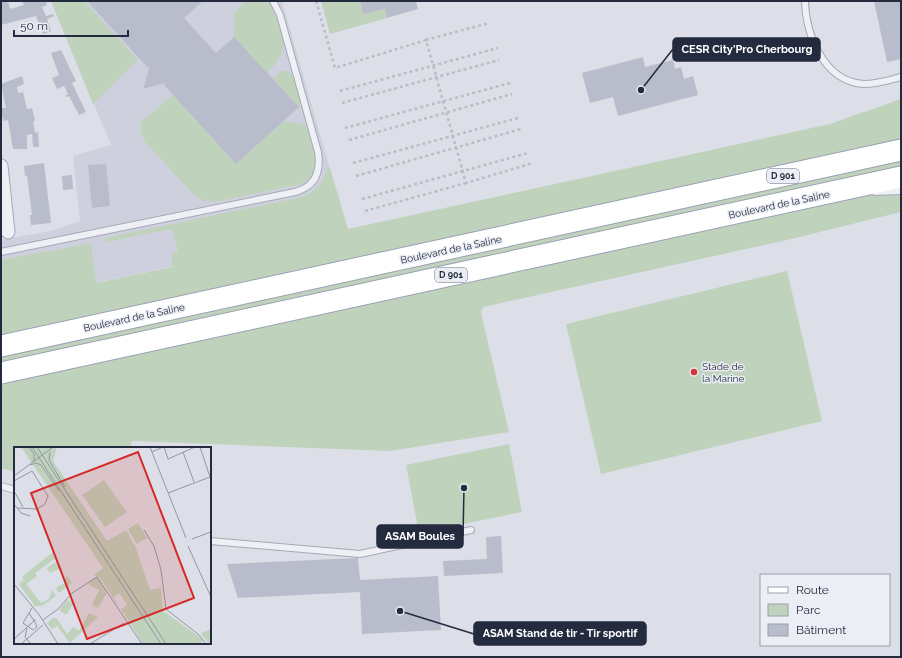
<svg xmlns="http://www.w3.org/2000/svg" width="902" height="658" font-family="Raleway,sans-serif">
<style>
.built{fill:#ced1dd}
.green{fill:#bfd2bc}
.building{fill:#b9bdcb}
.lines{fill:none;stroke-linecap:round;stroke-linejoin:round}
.lane-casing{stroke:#a5a9b5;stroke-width:8}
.street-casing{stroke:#a5a9b5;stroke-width:15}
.primary-casing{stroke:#9aa1b4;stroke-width:23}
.path{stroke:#babdc6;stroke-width:2.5;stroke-dasharray:3 3;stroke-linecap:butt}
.lane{stroke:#eff0f6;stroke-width:6}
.street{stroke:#eff0f6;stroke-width:13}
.primary{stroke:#fff;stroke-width:21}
.poi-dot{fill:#d93437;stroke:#ebeef5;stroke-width:1.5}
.labels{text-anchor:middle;stroke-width:3;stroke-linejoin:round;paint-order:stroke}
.shield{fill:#ebeef5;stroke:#606676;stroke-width:1}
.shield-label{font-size:9px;font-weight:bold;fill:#242b3f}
.street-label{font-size:10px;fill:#242b3f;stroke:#ebeef5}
.poi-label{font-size:10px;fill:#242b3f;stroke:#ebeef5;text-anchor:start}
.inset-road{fill:none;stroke:#9297a4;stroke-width:1}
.view{fill:#d62828;fill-opacity:0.15;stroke:#d62828;stroke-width:2}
.inset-edge{fill:none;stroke:#242b3f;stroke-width:2}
.leader{fill:none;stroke:#242b3f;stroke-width:1.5}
.callout-dot{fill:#242b3f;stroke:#ebeef5;stroke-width:1.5}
.callout{fill:#242b3f;stroke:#242b3f;stroke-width:1.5}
.callout-label{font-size:11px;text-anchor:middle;font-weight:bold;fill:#fff}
</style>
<rect width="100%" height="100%" fill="#dcdfe7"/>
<polygon class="built" points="51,1 282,1 347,229 1,303 1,240 55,230 80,221 73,156 111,145"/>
<g class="green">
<polygon points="51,1 84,1 138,60 93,104"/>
<path d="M245 1H269C282 33 295 44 267 73L234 37V13Z"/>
<polygon points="321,1 360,1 363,14 385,9 387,18 330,34"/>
<path d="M285 70C295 73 304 101 299 107L273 79 281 71Z"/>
<path d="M173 95 236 164 284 121 305 124C309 130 310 138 312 145 318 165 320 177 297 185L215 202 204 201 196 197 145 142 141 133V122Z"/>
<path d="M901 99V212L787 240 483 307 481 313 509 432 390 451 132 441 130 448H15V472L1 468V260L91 243 96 283 172 267V253L178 251 172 229 106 242 105 238 302 197C316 191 323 184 327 169L330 168 348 229 830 124Z"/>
<polygon points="787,271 822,421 601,474 566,324"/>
<polygon points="509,444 522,512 419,533 406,465"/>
</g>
<g class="building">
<polygon points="1,1 8,1 10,9 24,5 22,1 46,1 47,5 42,7 46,16 53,14 54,16 47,19 51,31 43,34 36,16 1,25"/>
<polygon points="87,1 203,1 184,18 216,53 234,37 299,107 236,164 164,85 165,83 143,89 150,66 148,68"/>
<polygon points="360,1 416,1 418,9 387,18 385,9 363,14"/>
<polygon points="874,1 901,1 901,59 887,62"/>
<polygon points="61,50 76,81 72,83 86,112 79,115 69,96 66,97 65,96 68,94 64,86 57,89 52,78 59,75 51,53"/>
<polygon points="643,57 645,67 673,60 675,69 681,67 684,79 693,76 698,95 618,116 613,97 590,103 582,73"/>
<polygon points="22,76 24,84 17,87 18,93 23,92 27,109 32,108 35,121 33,122 35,133 38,132 39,147 33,147 32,134 27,135 27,149 13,149 8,120 4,121 1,115 1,108 6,108 1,84"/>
<polygon points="44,163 51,223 31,225 30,215 32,215 27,175 25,176 24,166"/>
<polygon points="106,164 110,206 92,208 88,165"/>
<polygon points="72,175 73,189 63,190 62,176"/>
<polygon points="501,536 503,573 444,576 443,561 487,559 486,537"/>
<polygon points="358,558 360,580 438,576 441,630 362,634 360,592 238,598 227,564"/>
</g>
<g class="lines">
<g class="lane-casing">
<g id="lane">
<path d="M805 1C806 35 824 82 864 84 877 84 889 80 901 77"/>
<polyline points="875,192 901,191"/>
<path d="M1 252 295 192C315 187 321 172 318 152L280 15 273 1"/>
<polyline points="1,486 15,490"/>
<polyline points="210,541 360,554 471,530"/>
</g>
</g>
<g class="street-casing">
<polyline id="street" points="1,166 8,232"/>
</g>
<g class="primary-casing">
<g id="primary">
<polyline points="1,346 901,150"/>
<polyline points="1,373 901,177"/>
</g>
</g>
<g class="path">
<polyline points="316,1 335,68 426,40 466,183 533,163"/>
<polyline points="426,40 489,23"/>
<polyline points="340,91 498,48"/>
<polyline points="342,103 499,60"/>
<polyline points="345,128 510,83"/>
<polyline points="349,140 512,94"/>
<polyline points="353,163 518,118"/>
<polyline points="356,176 521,129"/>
<polyline points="362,199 528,153"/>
<polyline points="365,211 466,183"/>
</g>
<use href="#lane" class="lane"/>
<use href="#street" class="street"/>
<use href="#primary" class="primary"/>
</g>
<circle class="poi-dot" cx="694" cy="372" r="4"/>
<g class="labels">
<g class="shield">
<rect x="767" y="169" width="32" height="14" rx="3"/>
<rect x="435" y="268" width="32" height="14" rx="3"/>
</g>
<g class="shield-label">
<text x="783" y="179">D 901</text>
<text x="451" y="278">D 901</text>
</g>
<g class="street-label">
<text transform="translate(779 204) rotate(-12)" y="4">Boulevard de la Saline</text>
<text transform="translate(451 249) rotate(-12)" y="4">Boulevard de la Saline</text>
<text transform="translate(134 317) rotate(-12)" y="4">Boulevard de la Saline</text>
</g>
<g class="poi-label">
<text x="702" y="370">Stade de<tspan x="702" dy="12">la Marine</tspan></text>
</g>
</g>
<g transform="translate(14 447)">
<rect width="197" height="197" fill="#dcdfe7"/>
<path d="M7 0H43L39 14 93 94 112 83 122 101 136 143 147 141 149 164 187 191 189 193 186 197H129L107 162 113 158 106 147H103L100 150 105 160 86 131 80 128 89 121ZM90 33 113 65 91 80 68 48ZM124 76 133 91 123 97 114 82ZM39 105 43 110 21 126 23 129 12 137 27 156 35 152 38 143 42 149 28 159H21L5 137 10 133 8 130ZM43 114 49 124 45 122 36 126 33 121ZM52 128 58 136 45 146 43 143 42 145 43 140 51 136ZM83 130 93 146 84 161 78 158 85 143 75 138 74 135ZM53 153 60 156 52 168 45 163ZM75 166 84 170 56 196 43 179 38 182 33 176 39 171 43 172 53 187 59 180 65 184ZM197 182V194L194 196 187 186Z" fill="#bfd2bc"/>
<path class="inset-road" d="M15 0 20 7V15M18 0 147 197M23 0 152 197M136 0 172 91M150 0 154 12 181 0M36 5 35 13 51 40M138 5 149 0M169 5 180 35M16 18 22 16 27 18 45 44M0 29 39 0M0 34 18 24 34 49 31 57 23 62 3 61M0 44 9 60M154 46 196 30 186 0M0 57 7 66 16 69M130 83 140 99 147 123 152 162 185 188 192 197M178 92 197 85M174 99 197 150M0 137 26 169 44 197M18 161 9 176 19 183 23 180 20 172M29 173 44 162 58 146 83 130 128 197M13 181 11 190 17 197M0 192 20 174 15 166M7 197 29 178M76 197 110 176"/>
<path class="view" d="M124 5 180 151 73 192 17 46Z"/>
<rect width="197" height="197" class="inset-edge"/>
</g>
<path class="leader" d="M641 90L673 49M464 488L463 536M400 611L474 634"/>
<g class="callout-dot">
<circle cx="641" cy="90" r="4"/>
<circle cx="464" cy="488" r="4"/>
<circle cx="400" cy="611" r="4"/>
</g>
<g class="callout">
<rect x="673" y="38" width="147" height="23" rx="4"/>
<rect x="377" y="525" width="86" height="23" rx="4"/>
<rect x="474" y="622" width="172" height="23" rx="4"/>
</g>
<g class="callout-label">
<text x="747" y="53">CESR City'Pro Cherbourg</text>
<text x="420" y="540">ASAM Boules</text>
<text x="560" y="637">ASAM Stand de tir - Tir sportif</text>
</g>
<rect width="902" height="658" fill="none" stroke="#242b3f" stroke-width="4"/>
<rect x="760" y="574" width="130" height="72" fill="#ebeef5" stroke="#9ba0ac"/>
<rect x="768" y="587" width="20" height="6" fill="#ffffff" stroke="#9ba0ac"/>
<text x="796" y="594" font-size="12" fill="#242b3f">Route</text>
<rect x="768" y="604" width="20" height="12" fill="#bfd2bc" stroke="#9ba0ac"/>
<text x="796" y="614" font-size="12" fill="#242b3f">Parc</text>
<rect x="768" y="624" width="20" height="12" fill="#b9bdcb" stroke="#9ba0ac"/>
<text x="796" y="634" font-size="12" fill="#242b3f">Bâtiment</text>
<path d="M14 30v6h114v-6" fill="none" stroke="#242b3f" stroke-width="2"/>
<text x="20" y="30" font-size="12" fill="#242b3f" stroke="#ebeef5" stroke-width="3" paint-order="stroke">50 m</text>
</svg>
